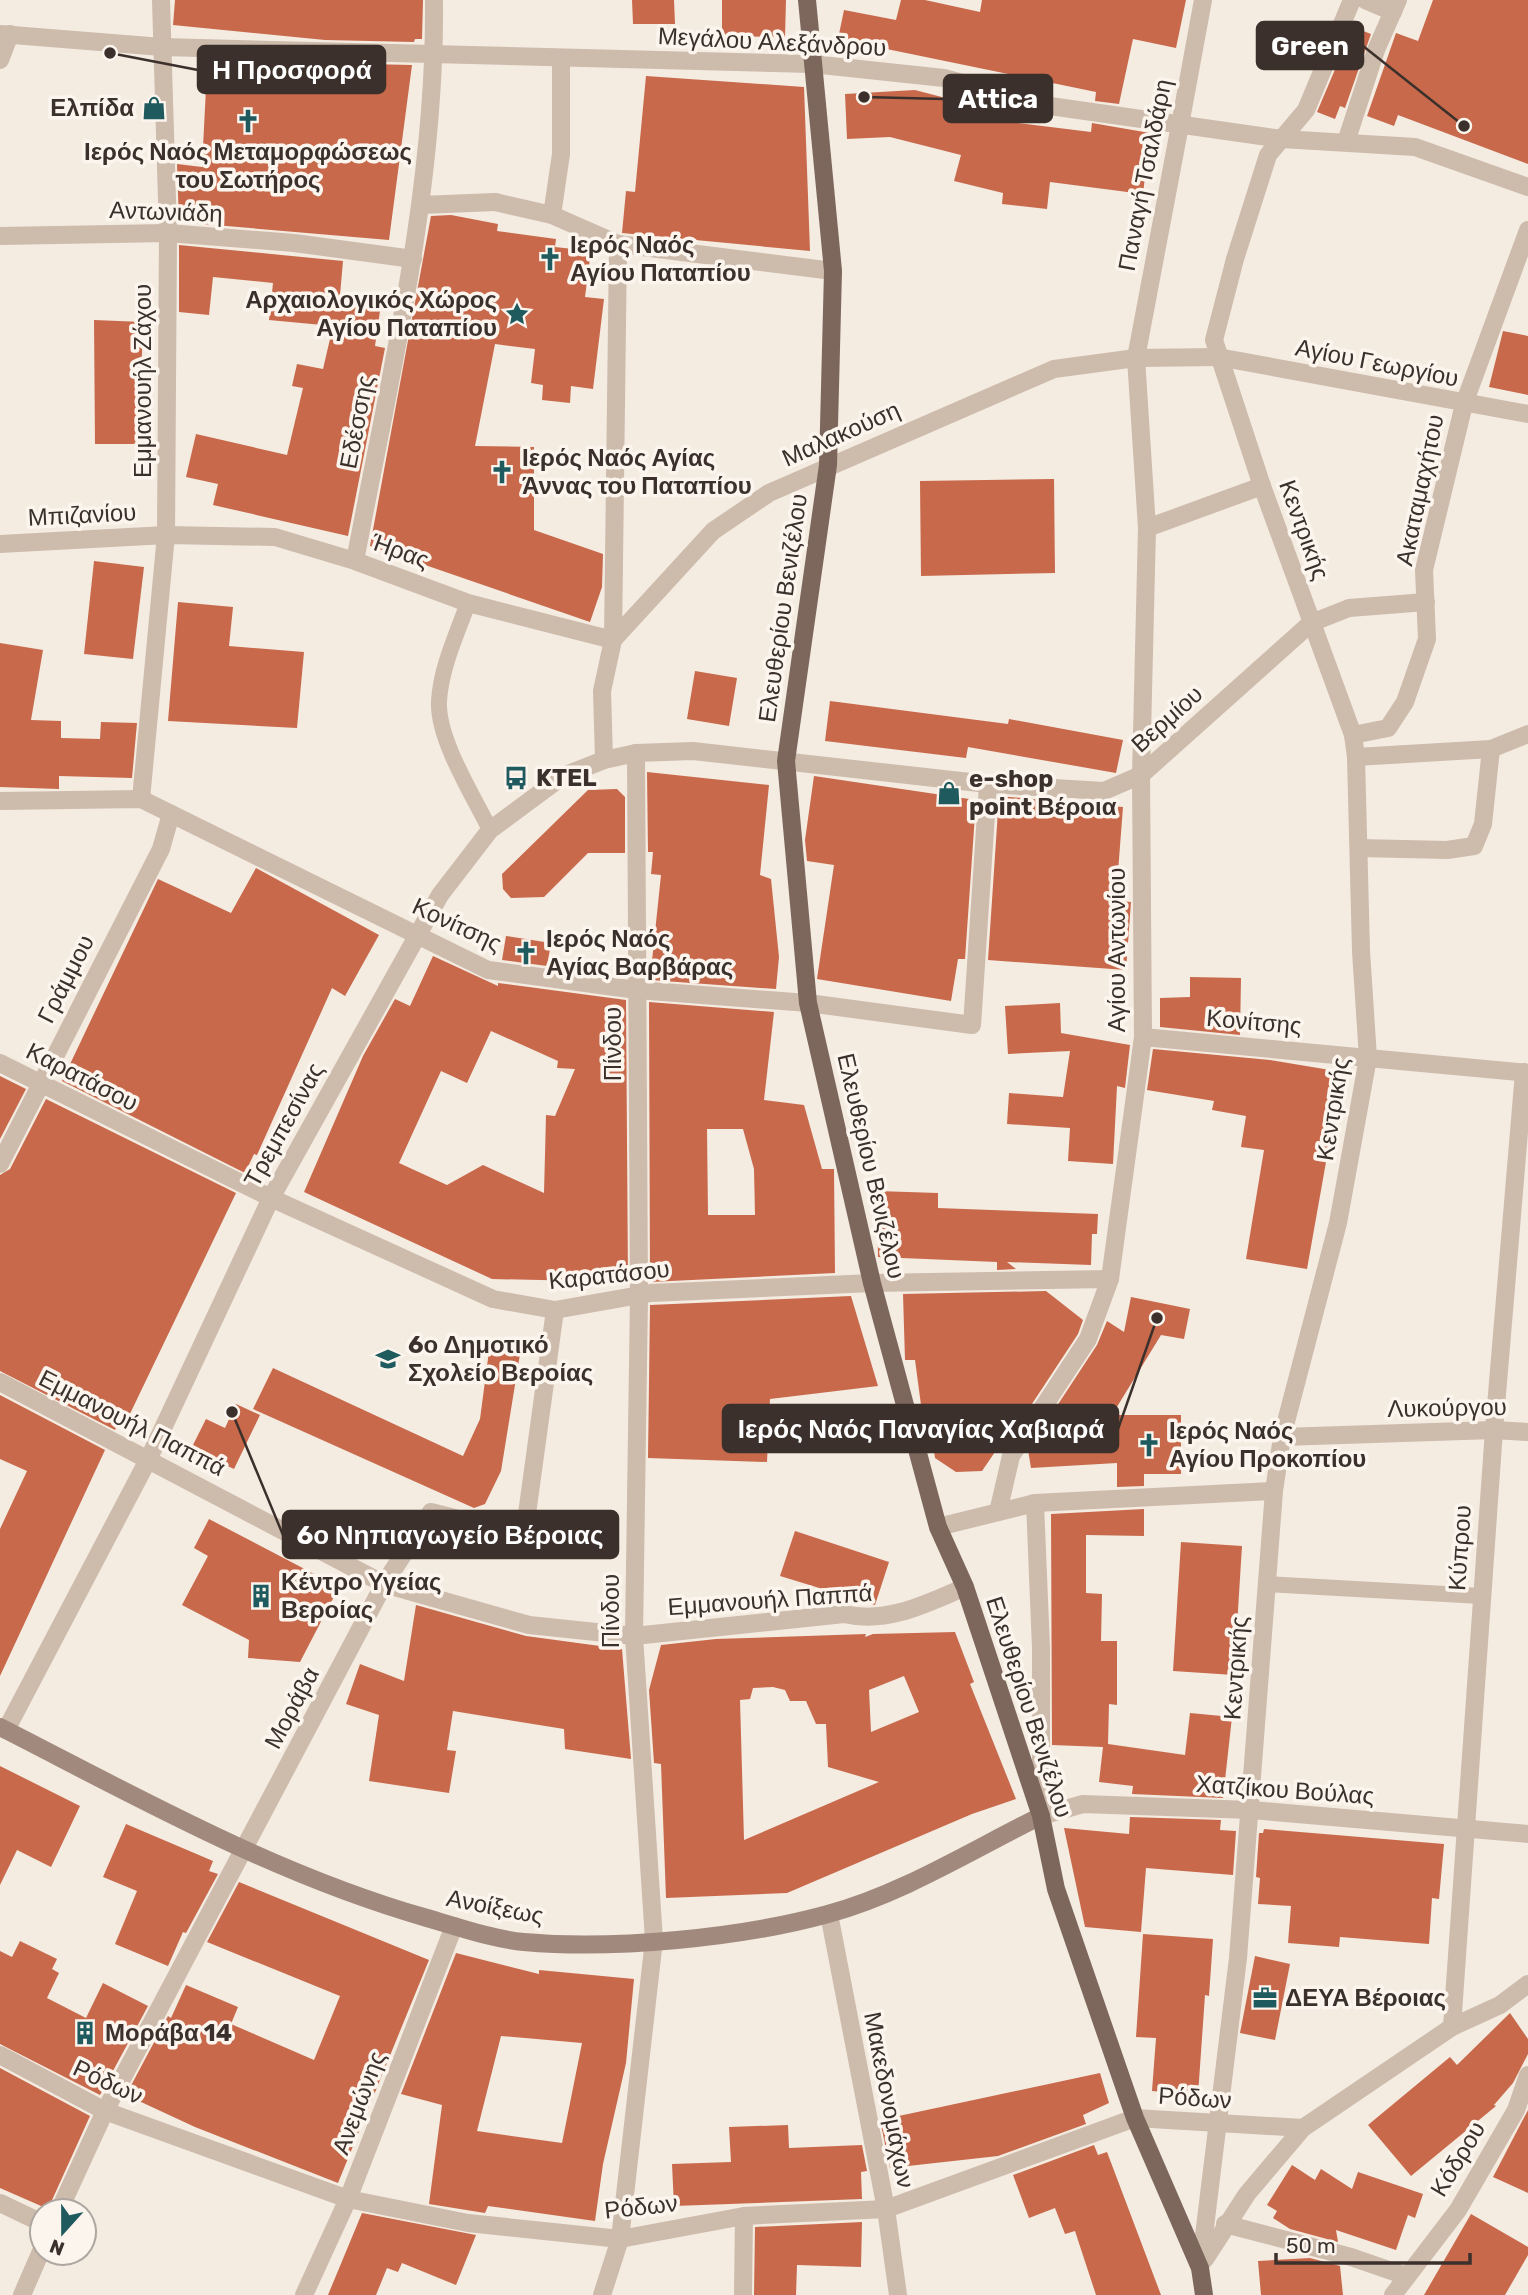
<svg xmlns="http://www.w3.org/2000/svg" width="1528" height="2295" font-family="Rubik,sans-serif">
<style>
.building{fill:#c8694b;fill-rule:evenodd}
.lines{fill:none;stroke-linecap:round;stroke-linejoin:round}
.service{stroke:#cdbbac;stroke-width:16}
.pedestrian{stroke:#cdbbac;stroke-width:18}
.minor{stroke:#cdbbac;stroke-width:18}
.tertiary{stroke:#cdbbac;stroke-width:18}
.secondary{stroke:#a18a7d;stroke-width:18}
.primary{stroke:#7d675c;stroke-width:18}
.labels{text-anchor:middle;stroke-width:7;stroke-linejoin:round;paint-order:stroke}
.street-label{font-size:24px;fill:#3b302b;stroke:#fbf5ee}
.poi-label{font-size:24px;font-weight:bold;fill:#3b302b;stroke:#fbf5ee;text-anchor:start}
.leader{fill:none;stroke:#3b302b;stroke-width:2.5}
.callout-dot{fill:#3b302b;stroke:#fbf5ee;stroke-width:2.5}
.callout{fill:#3b302b;stroke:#3b302b;stroke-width:2.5}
.callout-label{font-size:26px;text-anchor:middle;font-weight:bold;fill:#fff}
</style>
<rect width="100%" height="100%" fill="#f4ebe1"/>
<g class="building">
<polygon points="175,0 423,0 422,39 415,39 414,42 325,40 173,25"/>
<polygon points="632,0 674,0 675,24 633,24"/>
<polygon points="722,0 786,0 785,37 722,36"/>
<polygon points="901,0 925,0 980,12 982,0 1186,0 1176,48 1133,39 1119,104 1095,101 1096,92 838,39 844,10 896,20"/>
<polygon points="1433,0 1528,0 1528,164 1398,115 1394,126 1367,116 1396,33 1418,41"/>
<polygon points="1353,27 1371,34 1345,108 1340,106 1335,119 1317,112"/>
<polygon points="322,63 412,65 389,240 179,222 177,164 202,167 206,88 318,93"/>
<polygon points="646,76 804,87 810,251 622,233 626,191 635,192"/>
<polygon points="915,90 1003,113 1001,121 1091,132 1092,123 1150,133 1143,194 1050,182 1047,209 1002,204 1003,193 954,181 961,155 890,137 847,139 845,94"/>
<polygon points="451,215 498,224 497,231 556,239 555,247 591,251 585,297 604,299 593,389 571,386 570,403 542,400 543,385 531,383 535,349 495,344 475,446 534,447 534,530 603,554 602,587 590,622 370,546 431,216"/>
<polygon points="179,245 343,261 340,295 381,304 375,346 385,348 348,536 213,505 218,484 186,477 196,434 287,455 303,388 292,386 297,364 323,369 333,326 269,320 273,283 213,277 209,315 179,312"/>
<polygon points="94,320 143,322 141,383 150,383 149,444 95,444"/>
<polygon points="1503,331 1528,336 1528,395 1489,387"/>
<polygon points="1054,479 1055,573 921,576 920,481"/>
<polygon points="94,561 144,567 133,659 84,654"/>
<polygon points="178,602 233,607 229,646 304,652 297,728 168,721"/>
<polygon points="0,643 43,650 31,720 61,721 61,738 100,739 101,722 137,723 132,778 59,776 59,789 0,787"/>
<polygon points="695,671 737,678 729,726 687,719"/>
<polygon points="830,701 1008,724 1009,719 1123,740 1116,773 968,747 966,758 825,741"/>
<polygon points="647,772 769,785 760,875 771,879 779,957 776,989 650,980 661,875 651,874 653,852 648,852"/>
<polygon points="814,776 976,800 965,959 958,959 951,1001 817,979 834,865 807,861 805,840"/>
<polygon points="617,789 625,797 625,853 588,853 544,897 511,898 503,889 502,874 588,790"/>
<polygon points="999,796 1123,807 1118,872 1121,872 1119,901 1131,902 1126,970 988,960"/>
<polygon points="256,868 379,935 345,996 332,988 257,1155 254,1154 245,1173 62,1081 158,879 231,913"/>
<polygon points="506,936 551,943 547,966 502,960"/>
<path d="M433 956 498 986V983L626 1000 628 1282 492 1279 304 1192 363 1056 395 999 410 1006ZM491 1031 558 1061 557 1068 575 1069 555 1116 546 1115 544 1193 483 1165 447 1185 399 1163 441 1071 467 1083Z"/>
<polygon points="1190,977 1241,978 1240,1035 1160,1027 1160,998 1190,997"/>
<path d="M649 1002 774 1012 764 1100 804 1105 822 1169H834L835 1273 650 1282ZM707 1129H743L754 1169 755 1215H708Z"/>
<polygon points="1060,1003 1061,1033 1130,1045 1125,1088 1117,1086 1113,1164 1068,1161 1070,1128 1007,1124 1009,1093 1063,1097 1070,1051 1008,1054 1005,1006"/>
<polygon points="1153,1049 1270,1060 1342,1072 1307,1269 1246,1259 1264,1150 1241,1147 1246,1116 1212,1110 1214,1101 1147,1090"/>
<polygon points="0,1076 26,1089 0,1139"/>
<polygon points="46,1099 236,1193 127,1420 121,1417 115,1430 0,1371 0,1175 10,1169"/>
<polygon points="877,1191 938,1193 938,1208 1098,1214 1097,1234 1092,1234 1091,1265 1007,1262 1016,1269 997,1270 997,1262 878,1257"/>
<polygon points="1046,1291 1083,1320 1078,1334 1024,1416 1023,1411 982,1471 956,1472 935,1458 928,1410 921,1405 915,1360 905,1360 903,1294"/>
<polygon points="851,1296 878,1386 770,1399 767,1462 648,1458 650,1305"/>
<polygon points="1131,1297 1190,1309 1184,1339 1161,1335 1112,1415 1181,1415 1181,1474 1144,1474 1144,1486 1117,1487 1117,1463 1031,1468 1028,1450 1097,1345 1107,1321 1124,1332"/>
<polygon points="489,1351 520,1354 501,1471 485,1504 474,1508 253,1409 273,1368 463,1456 480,1419"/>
<polygon points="0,1395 105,1450 0,1676 0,1529 27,1471 0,1459"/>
<polygon points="236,1404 260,1415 234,1469 191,1449 206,1419 225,1428"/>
<polygon points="1144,1509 1144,1536 1086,1535 1086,1593 1102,1594 1101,1641 1117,1641 1117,1705 1109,1704 1108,1744 1185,1755 1190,1713 1232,1717 1223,1798 1132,1794 1133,1786 1099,1782 1103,1747 1052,1745 1051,1514"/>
<polygon points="209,1519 339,1587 300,1662 248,1658 249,1640 182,1605 208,1556 194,1548"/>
<polygon points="795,1531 889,1562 875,1605 780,1576"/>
<polygon points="1181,1542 1242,1546 1234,1675 1173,1671"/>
<polygon points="416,1605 526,1636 622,1649 631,1759 565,1749 564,1729 453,1711 447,1750 456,1751 449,1793 369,1781 379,1715 346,1704 360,1664 404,1681"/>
<path d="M955 1632 974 1682 970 1684 1016 1799 972 1814 787 1893 666 1898 661 1764 654 1763 649 1690 661 1645 716 1639 866 1634 865 1637 873 1634ZM904 1676 919 1712 871 1732 869 1690ZM773 1687 785 1690 790 1701H806L816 1724H826L828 1767 879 1782 744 1840 740 1700 750 1699 753 1688Z"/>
<polygon points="0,1766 80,1806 51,1867 17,1850 0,1885"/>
<polygon points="1130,1817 1221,1820 1220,1830 1236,1831 1233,1875 1146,1868 1141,1932 1085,1927 1064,1828 1129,1834"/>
<polygon points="126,1824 213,1861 209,1871 218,1874 186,1933 183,1932 168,1966 115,1944 137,1891 103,1877"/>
<polygon points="1264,1829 1444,1844 1439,1899 1432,1898 1429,1944 1340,1937 1339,1947 1288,1943 1291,1906 1258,1904 1260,1878 1256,1877 1259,1833 1263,1833"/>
<polygon points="239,1882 429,1960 338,2183 195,2127 126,2095 168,2016 171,2018 186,1985 238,2007 231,2024 314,2060 340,1996 207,1942"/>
<polygon points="1143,1934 1213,1939 1209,1996 1205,1995 1198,2095 1152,2091 1156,2038 1136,2037"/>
<polygon points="20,1941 57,1959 52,1969 59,1973 47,1998 86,2018 103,1983 148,2006 100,2095 0,2044 0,1951 12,1957"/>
<path d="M456 1953 539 1974V1970L634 1979 626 2063 603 2164 595 2221 488 2206 485 2213 429 2204 442 2105 401 2094ZM501 2036 582 2043 562 2143 477 2131Z"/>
<polygon points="1255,1956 1290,1964 1275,2040 1240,2033"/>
<polygon points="1510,2013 1528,2039 1528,2054 1513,2083 1494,2105 1496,2106 1411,2176 1368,2125 1450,2057 1457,2065"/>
<polygon points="0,2068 90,2116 48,2209 0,2188"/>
<polygon points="1100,2073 1109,2103 1083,2115 1086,2124 998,2156 890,2168 880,2120"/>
<polygon points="1528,2110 1528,2193 1493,2177"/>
<polygon points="788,2125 789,2148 862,2145 867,2171 861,2172 862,2199 674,2206 672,2164 731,2162 729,2127"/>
<polygon points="1094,2145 1098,2155 1107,2152 1161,2295 1096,2295 1075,2231 1065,2234 1055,2208 1029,2218 1013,2175"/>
<polygon points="1292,2165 1315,2180 1321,2169 1352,2189 1358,2172 1423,2194 1415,2218 1408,2215 1396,2250 1336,2230 1338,2242 1290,2229 1273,2218 1277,2211 1267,2205"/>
<polygon points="362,2213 476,2235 456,2285 402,2263 398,2272 387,2268 376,2295 328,2295"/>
<polygon points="1471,2214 1528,2247 1528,2255 1505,2295 1424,2295"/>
<polygon points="862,2222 861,2267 797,2265 796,2295 754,2295 755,2227"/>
<polygon points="1310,2258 1340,2266 1343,2295 1261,2295 1258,2261"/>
</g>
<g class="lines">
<g class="service">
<path d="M468 603C457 634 441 667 439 701 437 739 473 795 490 830"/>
<polyline points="1266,1584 1481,1596"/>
</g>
<g class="pedestrian">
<polyline points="1365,0 1393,12"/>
<polyline points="1180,125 1203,0"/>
<polyline points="1346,142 1376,50 1398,0"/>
<polyline points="495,202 552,215 618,244"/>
<polyline points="552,215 561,154 561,58"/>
</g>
<g class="minor">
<polyline points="0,60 10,34"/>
<polyline points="421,205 495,202"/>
<polyline points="0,236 168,233 294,243 413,259"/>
<polyline points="1218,357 1528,414"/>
<polyline points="1147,528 1262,486"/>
<path d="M355 561C390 376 436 189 434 0"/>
<polyline points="613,640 618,244 833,271"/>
<polyline points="1353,735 1388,728 1405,702 1427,639 1424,570 1464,404 1528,230"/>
<polyline points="1356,757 1491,749 1528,734"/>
<polyline points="141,799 166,535 168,233 161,0"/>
<polyline points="0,801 141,799 488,970 637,990 808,1003 972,1025 988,784"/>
<polyline points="1359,848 1447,850 1474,846 1483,824 1491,749"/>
<polyline points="1143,1037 1528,1073"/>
<polyline points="0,1063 271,1198 493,1299 555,1310 651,1293 872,1283 1110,1279"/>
<polyline points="0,1164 161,849 171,814"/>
<path d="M0 1382 384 1584 529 1625 634 1636 844 1614C887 1624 926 1604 965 1587"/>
<polyline points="1282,1437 1494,1430 1528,1432"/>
<polyline points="1035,1503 1041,1648 1041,1809"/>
<polyline points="998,1512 1011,1456 1088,1339 1110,1279 1143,1037 1141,775 1147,528 1136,358 1180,125"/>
<polyline points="938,1527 1035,1503 1274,1491"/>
<polyline points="1466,1827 1494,1430 1524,1072"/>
<polyline points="829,1914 886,2209 898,2295"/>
<polyline points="0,2055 105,2111 348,2199 468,2223 620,2239 744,2216 886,2209 1135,2118"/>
<polyline points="0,2203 42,2223"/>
<polyline points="59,2211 105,2111 384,1584 431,1512 510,1532 526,1521 555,1310"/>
<polyline points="1225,2224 1351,2257 1406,2276"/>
<polyline points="22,2295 42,2249"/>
<polyline points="304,2295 348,2199 454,1926"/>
<polyline points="602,2295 620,2239 654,1940 634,1636 639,1296 636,753 693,751 988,784 1104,791 1141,775 1311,623 1349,608 1426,602"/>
<polyline points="743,2295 744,2216"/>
<polyline points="1393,2295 1458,2210 1516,2110 1528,2075"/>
</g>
<g class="tertiary">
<polyline points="0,34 162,47 812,64 944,78 1043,105 1282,139 1415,147 1528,187"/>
<polyline points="0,544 166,535 275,537 355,561 468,603 613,640"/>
<polyline points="604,760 602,691 613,640 713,531 769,493 1054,369 1136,358 1218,357"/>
<polyline points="6,1730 149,1458 271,1198 440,895 490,830 563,776 604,760 636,753"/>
<polyline points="1041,1816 1083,1804 1251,1810 1528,1834"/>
<polyline points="1452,2027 1466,1827"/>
<polyline points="1135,2118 1303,2128"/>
<polyline points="1205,2259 1247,2194 1303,2128 1452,2027 1500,2005 1528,1984"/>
<polyline points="1200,2268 1238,1958 1274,1491 1282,1437 1338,1223 1368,1058 1361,951 1356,757 1353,735 1262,486 1214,340 1235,259 1268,155 1306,110 1352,0"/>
</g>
<path class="secondary" d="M0 1727C139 1798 276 1875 427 1918 458 1927 492 1939 524 1942 614 1950 741 1938 828 1914 902 1894 972 1850 1041 1816"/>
<polyline class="primary" points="807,0 833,271 828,465 786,761 808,1003 872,1283 938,1527 965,1587 1041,1816 1056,1889 1135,2118 1200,2268 1204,2295"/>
</g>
<defs>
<g id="shop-bare" transform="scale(1.89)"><path d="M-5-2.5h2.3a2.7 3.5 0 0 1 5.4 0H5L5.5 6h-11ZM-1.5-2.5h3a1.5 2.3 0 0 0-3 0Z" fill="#1f5a5e" stroke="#fbf5ee" stroke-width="2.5" paint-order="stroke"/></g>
<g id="church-bare" transform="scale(1.89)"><path d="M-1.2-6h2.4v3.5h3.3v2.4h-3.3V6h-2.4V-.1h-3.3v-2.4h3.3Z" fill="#1f5a5e" stroke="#fbf5ee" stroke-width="2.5" paint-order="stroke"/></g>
<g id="sight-bare" transform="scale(1.89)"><path d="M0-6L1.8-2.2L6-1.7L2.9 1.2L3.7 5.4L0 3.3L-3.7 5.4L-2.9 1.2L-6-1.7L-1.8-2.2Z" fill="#1f5a5e" stroke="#fbf5ee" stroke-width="2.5" paint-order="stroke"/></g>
<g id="bus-bare" transform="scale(1.89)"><path d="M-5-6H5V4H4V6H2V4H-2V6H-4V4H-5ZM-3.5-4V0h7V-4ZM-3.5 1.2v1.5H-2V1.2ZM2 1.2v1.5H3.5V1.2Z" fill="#1f5a5e" stroke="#fbf5ee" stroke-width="2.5" paint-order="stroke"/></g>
<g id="school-bare" transform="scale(1.89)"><path d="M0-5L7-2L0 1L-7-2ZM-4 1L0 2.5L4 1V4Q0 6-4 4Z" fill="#1f5a5e" stroke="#fbf5ee" stroke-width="2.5" paint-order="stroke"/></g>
<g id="building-bare" transform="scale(1.89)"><path d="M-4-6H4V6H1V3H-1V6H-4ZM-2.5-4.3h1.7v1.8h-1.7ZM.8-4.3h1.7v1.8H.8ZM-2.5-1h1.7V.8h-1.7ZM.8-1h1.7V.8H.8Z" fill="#1f5a5e" stroke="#fbf5ee" stroke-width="2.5" paint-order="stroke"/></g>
<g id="office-bare" transform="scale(1.89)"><path d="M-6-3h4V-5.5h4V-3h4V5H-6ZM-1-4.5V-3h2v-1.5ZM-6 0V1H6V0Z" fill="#1f5a5e" stroke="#fbf5ee" stroke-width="2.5" paint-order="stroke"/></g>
</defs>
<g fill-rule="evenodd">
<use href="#shop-bare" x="154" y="108"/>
<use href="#church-bare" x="248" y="121"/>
<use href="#church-bare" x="550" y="259"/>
<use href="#sight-bare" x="517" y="314"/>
<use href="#church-bare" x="502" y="472"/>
<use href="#bus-bare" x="516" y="778"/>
<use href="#shop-bare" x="949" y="793"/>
<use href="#church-bare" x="526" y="953"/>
<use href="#school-bare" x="388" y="1359"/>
<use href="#church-bare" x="1149" y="1445"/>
<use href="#building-bare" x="261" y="1596"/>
<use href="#office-bare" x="1265" y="1998"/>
<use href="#building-bare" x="85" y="2033"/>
</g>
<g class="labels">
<g class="street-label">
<text transform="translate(772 42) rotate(3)" y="8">Μεγάλου Αλεξάνδρου</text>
<text transform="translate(1145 175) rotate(-79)" y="8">Παναγή Τσαλδάρη</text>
<text transform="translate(166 212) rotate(2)" y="8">Αντωνιάδη</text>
<text transform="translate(1377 363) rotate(11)" y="8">Αγίου Γεωργίου</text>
<text transform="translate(143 381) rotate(-90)" y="8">Εμμανουήλ Ζάχου</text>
<text transform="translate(357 422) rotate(-79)" y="8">Εδέσσης</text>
<text transform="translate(841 434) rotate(-24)" y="8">Μαλακούση</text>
<text transform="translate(1420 490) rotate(-78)" y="8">Ακαταμαχήτου</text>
<text transform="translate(82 515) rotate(-3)" y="8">Μπιζανίου</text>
<text transform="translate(1304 530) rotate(70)" y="8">Κεντρικής</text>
<text transform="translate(400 551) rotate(20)" y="8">Ήρας</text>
<text transform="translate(783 608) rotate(-82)" y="8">Ελευθερίου Βενιζέλου</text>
<text transform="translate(1167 719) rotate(-42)" y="8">Βερμίου</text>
<text transform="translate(457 925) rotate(25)" y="8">Κονίτσης</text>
<text transform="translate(1117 950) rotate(-90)" y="8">Αγίου Αντωνίου</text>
<text transform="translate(66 979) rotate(-63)" y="8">Γράμμου</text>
<text transform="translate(1254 1022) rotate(5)" y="8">Κονίτσης</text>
<text transform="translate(613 1044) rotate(-90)" y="8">Πίνδου</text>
<text transform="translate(82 1077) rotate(27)" y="8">Καρατάσου</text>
<text transform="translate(1333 1109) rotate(-81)" y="8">Κεντρικής</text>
<text transform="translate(284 1125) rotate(-61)" y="8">Τρεμπεσίνας</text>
<text transform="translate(871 1166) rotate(77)" y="8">Ελευθερίου Βενιζέλου</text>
<text transform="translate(609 1275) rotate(-6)" y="8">Καρατάσου</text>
<text transform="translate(1447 1408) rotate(-1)" y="8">Λυκούργου</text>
<text transform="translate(132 1423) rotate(27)" y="8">Εμμανουήλ Παππά</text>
<text transform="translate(1460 1548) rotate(-86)" y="8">Κύπρου</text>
<text transform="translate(770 1600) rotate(-4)" y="8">Εμμανουήλ Παππά</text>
<text transform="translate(611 1611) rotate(-90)" y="8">Πίνδου</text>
<text transform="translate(1236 1668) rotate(-86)" y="8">Κεντρικής</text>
<text transform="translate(1029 1707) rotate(72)" y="8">Ελευθερίου Βενιζέλου</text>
<text transform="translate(292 1708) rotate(-62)" y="8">Μοράβα</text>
<text transform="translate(1285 1790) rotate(4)" y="8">Χατζίκου Βούλας</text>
<text transform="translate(495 1907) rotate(11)" y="8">Ανοίξεως</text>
<text transform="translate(108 2082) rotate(25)" y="8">Ρόδων</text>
<text transform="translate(1195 2098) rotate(4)" y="8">Ρόδων</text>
<text transform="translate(889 2100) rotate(79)" y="8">Μακεδονομάχων</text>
<text transform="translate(359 2103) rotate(-69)" y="8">Ανεμώνης</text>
<text transform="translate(1458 2159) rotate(-59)" y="8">Κόδρου</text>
<text transform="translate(641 2207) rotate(-6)" y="8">Ρόδων</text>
</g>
<g class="poi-label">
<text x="134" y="116" text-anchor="end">Ελπίδα</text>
<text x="248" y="160" text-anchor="middle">Ιερός Ναός Μεταμορφώσεως<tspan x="248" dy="28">του Σωτήρος</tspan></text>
<text x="570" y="253">Ιερός Ναός<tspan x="570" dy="28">Αγίου Παταπίου</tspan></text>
<text x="497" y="308" text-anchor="end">Αρχαιολογικός Χώρος<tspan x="497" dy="28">Αγίου Παταπίου</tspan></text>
<text x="522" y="466">Ιερός Ναός Αγίας<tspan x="522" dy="28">Άννας του Παταπίου</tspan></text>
<text x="536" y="786">KTEL</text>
<text x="969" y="787">e-shop<tspan x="969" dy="28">point Βέροια</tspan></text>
<text x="546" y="947">Ιερός Ναός<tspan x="546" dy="28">Αγίας Βαρβάρας</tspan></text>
<text x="408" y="1353">6ο Δημοτικό<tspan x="408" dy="28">Σχολείο Βεροίας</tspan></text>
<text x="1169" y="1439">Ιερός Ναός<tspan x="1169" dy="28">Αγίου Προκοπίου</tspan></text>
<text x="281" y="1590">Κέντρο Υγείας<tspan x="281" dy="28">Βεροίας</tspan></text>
<text x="1285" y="2006">ΔΕΥΑ Βέροιας</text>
<text x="105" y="2041">Μοράβα 14</text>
</g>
</g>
<path class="leader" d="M1464 126L1363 46M110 53L198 70M864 97L944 99M1157 1318L1118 1429M232 1412L283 1535"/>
<g class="callout-dot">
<circle cx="1464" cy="126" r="7"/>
<circle cx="110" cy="53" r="7"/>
<circle cx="864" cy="97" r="7"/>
<circle cx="1157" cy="1318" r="7"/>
<circle cx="232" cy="1412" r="7"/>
</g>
<g class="callout">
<rect x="1257" y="22" width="106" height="47" rx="7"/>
<rect x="198" y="46" width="187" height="47" rx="7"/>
<rect x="944" y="75" width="108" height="47" rx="7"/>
<rect x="723" y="1405" width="395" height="47" rx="7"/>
<rect x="283" y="1511" width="335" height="47" rx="7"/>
</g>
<g class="callout-label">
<text x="1310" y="55">Green</text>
<text x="292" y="79">Η Προσφορά</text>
<text x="998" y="108">Attica</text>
<text x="921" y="1438">Ιερός Ναός Παναγίας Χαβιαρά</text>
<text x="450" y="1544">6ο Νηπιαγωγείο Βέροιας</text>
</g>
<g transform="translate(63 2232) rotate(201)"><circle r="33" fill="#fbf5ee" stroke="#aea6a0" stroke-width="2"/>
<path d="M0-5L12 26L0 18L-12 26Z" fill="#1f5a5e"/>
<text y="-10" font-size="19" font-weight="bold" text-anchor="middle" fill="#3b302b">N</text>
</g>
<path d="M1276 2253v10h194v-10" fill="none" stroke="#3b302b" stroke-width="3.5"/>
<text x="1286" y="2253" font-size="21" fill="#3b302b" stroke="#fbf5ee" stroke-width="5" paint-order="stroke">50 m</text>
</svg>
